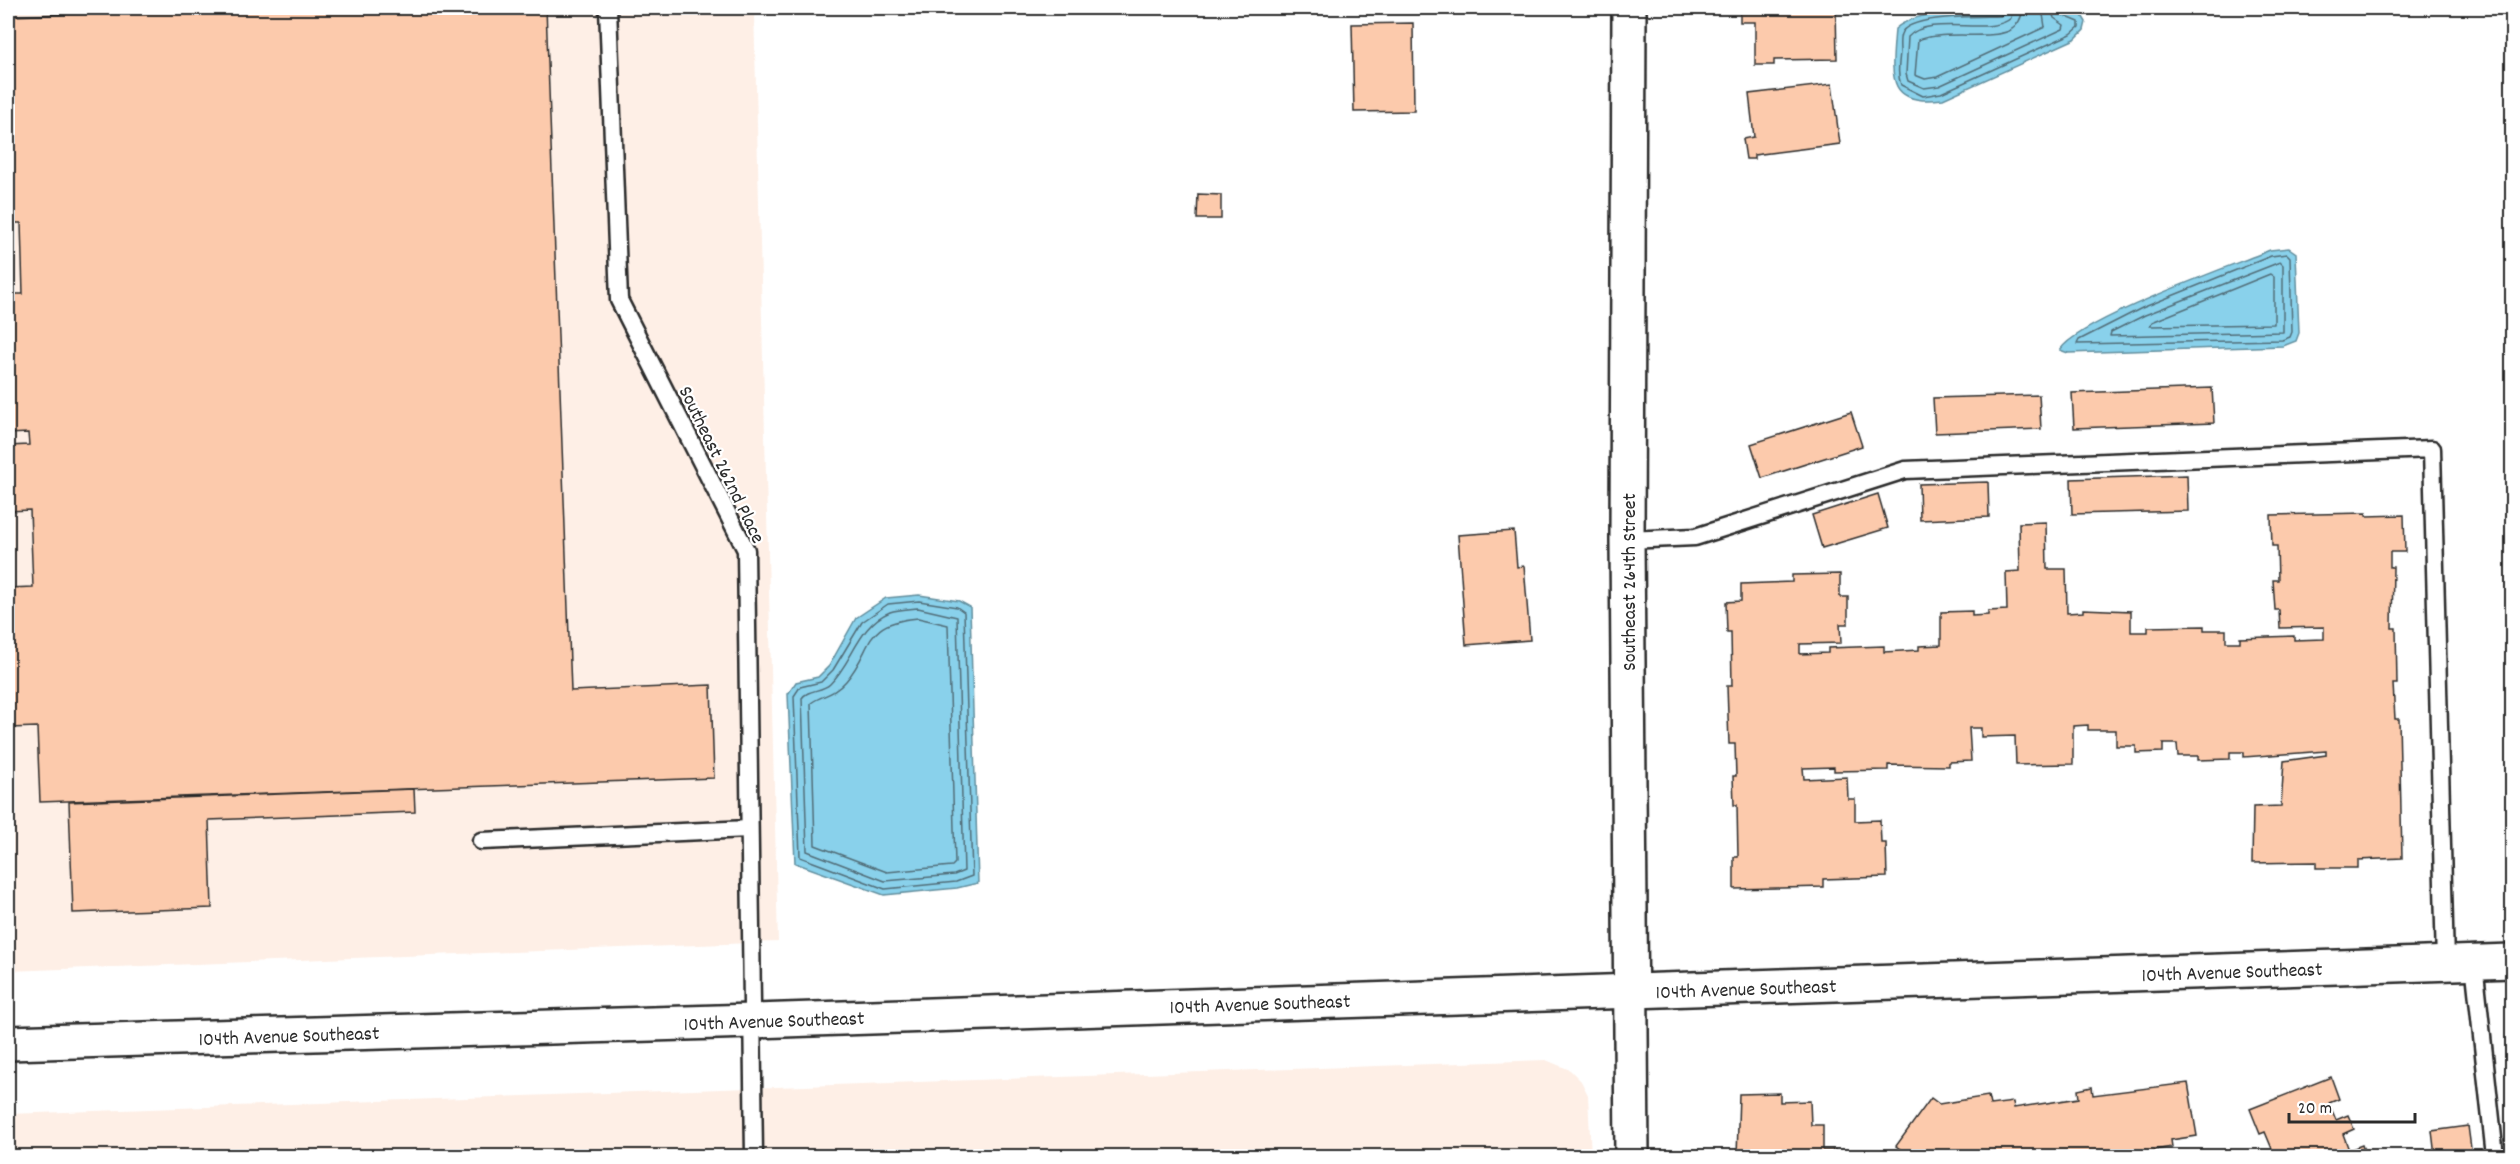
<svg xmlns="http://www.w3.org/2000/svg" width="2520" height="1164" font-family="Dekko,sans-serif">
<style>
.built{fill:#feefe6}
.water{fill:#89d1eb;stroke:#638f9e;stroke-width:1.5}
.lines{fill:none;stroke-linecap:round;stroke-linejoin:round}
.shore{stroke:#516d78;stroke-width:1.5}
.building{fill:#fccaac;stroke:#2b2b2b;stroke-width:1.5}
.service-casing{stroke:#2b2b2b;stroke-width:21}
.minor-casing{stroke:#2b2b2b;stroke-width:38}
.tertiary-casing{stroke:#2b2b2b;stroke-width:38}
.service{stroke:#fff;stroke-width:16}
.minor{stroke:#fff;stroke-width:33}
.tertiary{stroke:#fff;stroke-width:33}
.labels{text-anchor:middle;stroke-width:4.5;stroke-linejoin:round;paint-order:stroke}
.street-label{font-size:20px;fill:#2b2b2b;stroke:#fff}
</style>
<rect width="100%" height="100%" fill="#fff"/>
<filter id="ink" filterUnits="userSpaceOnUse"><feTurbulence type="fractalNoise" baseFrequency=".0167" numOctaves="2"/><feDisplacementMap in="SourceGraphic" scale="12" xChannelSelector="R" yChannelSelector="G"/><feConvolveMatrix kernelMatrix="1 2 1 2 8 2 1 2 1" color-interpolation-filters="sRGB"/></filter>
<g filter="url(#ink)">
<g class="built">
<polygon points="8,8 754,8 778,942 8,971"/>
<polygon points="1546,1060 1570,1070 1581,1081 1588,1095 1591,1156 8,1156 8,1114"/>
</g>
<g class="water">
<path d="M2062 10 2081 14 2086 22 2084 30 2075 39 1943 99C1884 107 1892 73 1895 29 1926 2 2020 10 2062 10Z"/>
<path d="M2289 248 2296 253 2299 333 2296 341 2283 346 2068 353 2060 350C2079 320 2231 266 2270 250Z"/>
<polygon points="919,595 959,601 970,607 978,883 957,888 884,895 795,863 788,694 796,682 818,677 829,666 856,618 886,598"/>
</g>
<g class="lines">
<g class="shore">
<path d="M2006 8 2005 13 2000 16C1982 17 1908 14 1901 34 1899 39 1900 47 1900 52 1899 64 1897 74 1901 85L1923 96 1941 93 2071 34 2079 27V22L2062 15 2059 8"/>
<path d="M2013 8 2011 18C1991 37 1930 13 1908 37L1906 74 1908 81 1924 88 1939 86 2063 29 2064 25 2054 18 2051 8"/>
<path d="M2023 8C2022 18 2018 26 2009 31 1989 40 1945 30 1918 40L1915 75 1925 79 1937 77 2045 27 2042 8"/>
<polygon points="2287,254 2290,257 2292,332 2290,337 2282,340 2077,344 2079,340 2142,308 2271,256"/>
<polygon points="2280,262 2283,265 2283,332 2110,336 2111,332 2145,315"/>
<polygon points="2270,274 2274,277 2274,324 2150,326 2152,322"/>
<polygon points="919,601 957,607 964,612 972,876 956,882 885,889 800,857 794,696 800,687 821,682 833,670 862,622 888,604"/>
<path d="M918 608 957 617 964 871 954 875 885 881 807 851 802 698C808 689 822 692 830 684 853 662 858 625 890 612 898 609 910 609 918 608Z"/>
<path d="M918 618 948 625 955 863 952 866 887 872 815 845 811 703C823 694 832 697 846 681 875 647 861 623 918 618Z"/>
</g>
</g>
<g class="building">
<polygon points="257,8 546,8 571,691 711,685 714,778 40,802 37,727 9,728 8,588 33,587 30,510 8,511 8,446 29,445 28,433 8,434 8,294 23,294 21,223 8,223 8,16"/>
<polygon points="1740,8 1836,8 1837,59 1774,60 1774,65 1755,65 1755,22 1740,22"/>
<polygon points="1413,23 1414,111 1354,112 1352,24"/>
<polygon points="1832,84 1840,144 1754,155 1754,159 1746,159 1743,139 1754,137 1749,94"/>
<polygon points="1198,194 1221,195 1221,219 1197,219"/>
<polygon points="2212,388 2214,423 2074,428 2072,393"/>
<polygon points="2039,395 2041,429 1935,433 1933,398"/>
<polygon points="1851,412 1862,446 1762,478 1751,444"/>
<polygon points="2187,475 2188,511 2072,514 2071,479"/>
<polygon points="1988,482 1989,517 1920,520 1919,484"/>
<polygon points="1878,494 1888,528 1822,548 1812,515"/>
<polygon points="2366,513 2366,516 2404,515 2405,552 2390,552 2390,567 2393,567 2392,628 2396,628 2397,684 2393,684 2395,719 2399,719 2402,858 2358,860 2358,868 2316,868 2316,862 2252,863 2253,807 2281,806 2284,761 2326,755 2326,751 2244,757 2244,752 2230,752 2230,759 2198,760 2198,756 2178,756 2177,744 2163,744 2163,752 2136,753 2136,746 2116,746 2116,730 2088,730 2088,725 2073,726 2073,764 2016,765 2015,736 1981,737 1981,728 1969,728 1971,761 1949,762 1949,766 1888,765 1888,770 1834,771 1834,767 1803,768 1804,779 1847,777 1848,799 1855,799 1855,821 1880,820 1881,843 1886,843 1887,877 1823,879 1823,887 1734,889 1734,857 1738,857 1737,805 1734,805 1733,776 1736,776 1735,744 1729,744 1727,686 1732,686 1731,632 1727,632 1726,602 1741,601 1741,584 1792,582 1792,575 1840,574 1840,597 1848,597 1848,624 1840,624 1841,643 1800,644 1800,654 1828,653 1828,648 1884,646 1884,652 1919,650 1919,646 1941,645 1941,612 1972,611 1972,616 1988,615 1988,611 2007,610 2006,572 2020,571 2019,523 2046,522 2047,569 2066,569 2067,613 2083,612 2083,609 2131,611 2131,632 2148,632 2148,627 2204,626 2204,630 2226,630 2226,642 2240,642 2240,638 2294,636 2294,640 2324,639 2324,627 2280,628 2279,610 2275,610 2273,580 2278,580 2277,546 2272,546 2271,515"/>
<polygon points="1514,531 1517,567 1524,566 1530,640 1466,645 1458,535"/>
<polygon points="414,789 415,812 209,820 212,908 73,913 69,802"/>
<polygon points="2331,1077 2339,1099 2329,1103 2336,1120 2348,1115 2354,1129 2343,1134 2349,1150 2362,1145 2366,1156 2275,1156 2265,1132 2260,1134 2250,1109"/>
<polygon points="2188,1083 2197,1136 2171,1140 2172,1147 2155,1150 2155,1154 2138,1156 1905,1156 1904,1152 1896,1146 1931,1098 1939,1104 1988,1096 1990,1105 2013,1102 2014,1108 2079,1098 2078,1090 2092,1087 2093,1095"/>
<polygon points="1780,1093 1780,1102 1810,1101 1811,1125 1823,1125 1823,1150 1835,1150 1835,1156 1737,1156 1739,1094"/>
<polygon points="2468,1126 2472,1156 2435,1156 2432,1131"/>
</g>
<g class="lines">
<g class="service-casing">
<g id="service">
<polyline points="608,8 619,300 746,550 754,1156"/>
<polyline points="1627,540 1695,537 1905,470 2432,449 2445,964"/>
<polyline points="481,841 749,829"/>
<polyline points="2474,963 2495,1156"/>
</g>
</g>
<g class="minor-casing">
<polyline id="minor" points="1629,8 1627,540 1632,1156"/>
</g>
<g class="tertiary-casing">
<polyline id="tertiary" points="8,1043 752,1021 2512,961"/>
</g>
<use href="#service" class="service"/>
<use href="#minor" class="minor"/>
<use href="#tertiary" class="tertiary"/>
</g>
</g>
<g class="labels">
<g class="street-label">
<text transform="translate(723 464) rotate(64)" y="7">Southeast 262nd Place</text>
<text transform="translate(1628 582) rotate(-90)" y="7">Southeast 264th Street</text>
<text transform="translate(2232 971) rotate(-2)" y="7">104th Avenue Southeast</text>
<text transform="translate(1746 988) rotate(-2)" y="7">104th Avenue Southeast</text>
<text transform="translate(1260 1003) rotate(-2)" y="7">104th Avenue Southeast</text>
<text transform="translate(774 1020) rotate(-2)" y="7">104th Avenue Southeast</text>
<text transform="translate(289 1035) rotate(-2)" y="7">104th Avenue Southeast</text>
</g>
</g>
<rect width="2520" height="1164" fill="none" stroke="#fff" stroke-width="30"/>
<rect x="15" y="15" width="2490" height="1134" fill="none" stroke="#2b2b2b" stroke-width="2" filter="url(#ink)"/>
<path d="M2289 1113v9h126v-9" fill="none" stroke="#2b2b2b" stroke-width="3"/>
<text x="2298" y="1113" font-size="18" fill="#2b2b2b" stroke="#ffffff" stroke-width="4.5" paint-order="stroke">20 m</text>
</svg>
